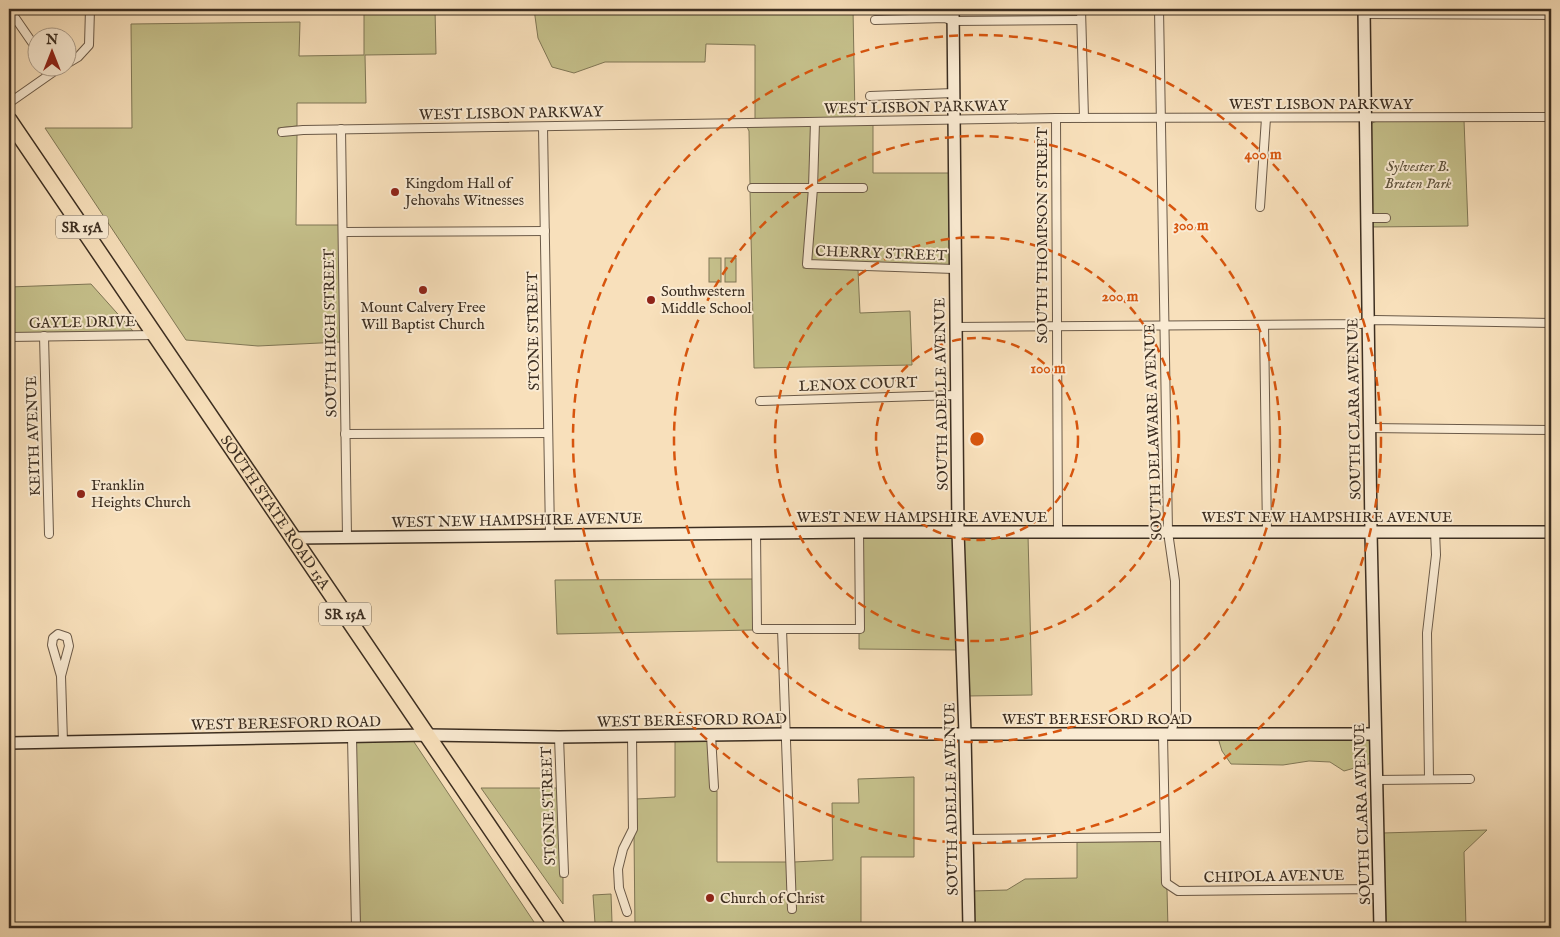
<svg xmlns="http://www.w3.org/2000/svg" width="1560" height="937" font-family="'IM FELL English',serif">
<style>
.green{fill:#c5c08b;stroke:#807756}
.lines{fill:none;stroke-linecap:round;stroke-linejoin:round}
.street-casing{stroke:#6b5a48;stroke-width:10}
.secondary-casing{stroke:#3c2e21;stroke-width:14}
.highway-casing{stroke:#3c2e21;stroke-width:18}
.street{stroke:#faebd3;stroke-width:8}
.secondary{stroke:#faebd3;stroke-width:11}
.highway{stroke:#f8e0bb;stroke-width:15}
.ring{fill:none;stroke:#d7550e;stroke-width:2.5;stroke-dasharray:9 6}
.poi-dot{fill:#8f2418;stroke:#faebd3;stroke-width:2}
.labels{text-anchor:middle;stroke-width:4;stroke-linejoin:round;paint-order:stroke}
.shield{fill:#faebd3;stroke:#756756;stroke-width:1}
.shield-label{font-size:14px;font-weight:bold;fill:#3c2e21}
.street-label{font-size:15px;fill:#3c2e21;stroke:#faebd3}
.park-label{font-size:15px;font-style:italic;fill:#5e523c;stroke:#faebd3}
.poi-label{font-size:15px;fill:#3c2e21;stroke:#faebd3;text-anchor:start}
.centre{fill:#d7550e;stroke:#faebd3;stroke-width:2.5}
.ring-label{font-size:15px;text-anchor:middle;font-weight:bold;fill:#d7550e;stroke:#faebd3;stroke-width:4;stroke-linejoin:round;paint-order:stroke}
</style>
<rect width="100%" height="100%" fill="#f8e0bb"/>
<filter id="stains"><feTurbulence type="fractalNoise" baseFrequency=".004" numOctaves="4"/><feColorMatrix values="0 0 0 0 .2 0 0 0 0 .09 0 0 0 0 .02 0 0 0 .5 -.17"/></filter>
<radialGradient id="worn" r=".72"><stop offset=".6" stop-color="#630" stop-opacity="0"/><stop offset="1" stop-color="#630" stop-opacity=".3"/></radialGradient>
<g class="green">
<polygon points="364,9 435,9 436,54 365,55 366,103 297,103 297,126 278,128 279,136 297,134 296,225 340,225 341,342 258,346 186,340 45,128 132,128 131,24 300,22 299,56 364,55"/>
<polygon points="534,9 853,9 855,117 755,119 755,45 706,44 705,62 605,62 574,73 552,67 538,38"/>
<polygon points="1464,120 1468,226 1370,227 1370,124 1377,121"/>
<polygon points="811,125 810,184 750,184 749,131 747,127"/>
<polygon points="818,125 873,125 873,173 951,173 951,265 811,261 816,192 867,191 866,184 817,184"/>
<polygon points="750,191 809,192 803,268 858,270 860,313 910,311 912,365 754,368"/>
<rect x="709" y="258" width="12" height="24"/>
<rect x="725" y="258" width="11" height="24"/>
<polygon points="91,284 133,331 9,333 9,287"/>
<polygon points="862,535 955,535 959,650 859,649 859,633 864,632"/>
<polygon points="962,535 1028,535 1032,695 967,696"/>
<polygon points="753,579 753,630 557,634 555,580"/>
<polygon points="1218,738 1371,738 1372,763 1344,771 1330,762 1309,761 1283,765 1231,764 1222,751"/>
<polygon points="412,739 538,928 359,928 355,740"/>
<polygon points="675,739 708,739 711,791 717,791 717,862 787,862 789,913 796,912 794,862 833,860 832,803 859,803 858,779 914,777 914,857 861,857 861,928 635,928 634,835 637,829 636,799 675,797"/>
<polygon points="481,788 557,788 560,877 563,877 563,904"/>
<polygon points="1487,830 1464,852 1466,928 1385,928 1382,833"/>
<polygon points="1162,841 1163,883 1167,890 1168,928 972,928 972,891 1007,890 1025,879 1077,878 1077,842"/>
<polygon points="611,894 612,922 595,923 593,895"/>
</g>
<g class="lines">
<g class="street-casing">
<g id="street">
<polyline points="9,9 38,51"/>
<polyline points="1081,9 1084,118"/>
<polyline points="1159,9 1168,532 1175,581 1176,713 1171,734"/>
<polyline points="1365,14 1551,15"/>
<polyline points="875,20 945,18 953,21 1081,20"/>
<polyline points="68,63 78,57 89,45 90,9"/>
<polyline points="870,96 954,93"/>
<polyline points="9,103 59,68"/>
<polyline points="1056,118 1058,531"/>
<polyline points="815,122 813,188 807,264 954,269"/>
<polyline points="543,127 550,534"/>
<polyline points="341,129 347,537"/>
<polyline points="282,132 303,130 1056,118 1551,117"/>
<polyline points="752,188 863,188"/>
<polyline points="1260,207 1266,118"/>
<polyline points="1366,218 1386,218"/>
<polyline points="343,232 545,231"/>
<polyline points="1264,325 1267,532"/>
<polyline points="955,327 1361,324 1375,320 1551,323"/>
<polyline points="44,336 49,534"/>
<polyline points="9,337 155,335"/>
<polyline points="760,401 956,395"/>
<polyline points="1369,428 1551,430"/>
<polyline points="345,434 548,433"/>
<polyline points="756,532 757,629 860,629 859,532"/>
<polyline points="782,629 792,909"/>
<polyline points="61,676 69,646 67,637 58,634 53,638 52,645 61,676 63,742"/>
<polyline points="711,735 714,787"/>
<polyline points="1163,735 1166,883 1178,891 1379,889"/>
<polyline points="352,737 356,928"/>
<polyline points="559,737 564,873"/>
<polyline points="1429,779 1427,633 1436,555 1435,532"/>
<polyline points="1376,780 1470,779"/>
<polyline points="968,839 1165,837"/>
<polyline points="627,912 619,888 618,869 623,849 633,829 632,735"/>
</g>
</g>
<g class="secondary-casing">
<g id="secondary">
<polyline points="953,9 958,531 965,734 969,928"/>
<polyline points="1364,9 1371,532 1380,928"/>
<polyline points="293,538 859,532 1551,532"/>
<polyline points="9,743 427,735 559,737 787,734 1375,734"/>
</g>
</g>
<g class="highway-casing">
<g id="highway">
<path id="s1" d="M9 120 558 928"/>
</g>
</g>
<use href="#street" class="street"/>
<use href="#secondary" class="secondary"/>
<use href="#highway" class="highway"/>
</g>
<g class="ring">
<circle cx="977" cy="439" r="101"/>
<circle cx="977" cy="439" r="202"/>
<circle cx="977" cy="439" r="303"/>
<circle cx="977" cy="439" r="404"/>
</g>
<g class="poi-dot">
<circle cx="395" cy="192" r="5"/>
<circle cx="423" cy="290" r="5"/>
<circle cx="651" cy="300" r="5"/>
<circle cx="81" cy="494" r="5"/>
<circle cx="710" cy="898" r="5"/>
</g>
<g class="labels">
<g class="shield">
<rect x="56" y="215.5" width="52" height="23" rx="4"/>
<rect x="319" y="602.5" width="52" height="23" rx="4"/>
</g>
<g class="shield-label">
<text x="82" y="232">SR 15A</text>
<text x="345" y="619">SR 15A</text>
</g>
<g class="street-label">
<text x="1321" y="109">WEST LISBON PARKWAY</text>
<text transform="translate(916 107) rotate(-1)" y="5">WEST LISBON PARKWAY</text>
<text transform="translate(511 113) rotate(-1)" y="5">WEST LISBON PARKWAY</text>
<text transform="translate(1042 235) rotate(-90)" y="5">SOUTH THOMPSON STREET</text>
<text transform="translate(881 253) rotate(2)" y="5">CHERRY STREET</text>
<text transform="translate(82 322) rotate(-1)" y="5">GAYLE DRIVE</text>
<text transform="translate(533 331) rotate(-91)" y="5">STONE STREET</text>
<text transform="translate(330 333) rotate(-91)" y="5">SOUTH HIGH STREET</text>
<text transform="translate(858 384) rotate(-2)" y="5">LENOX COURT</text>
<text transform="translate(941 394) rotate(-91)" y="5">SOUTH ADELLE AVENUE</text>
<text transform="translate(1354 409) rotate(-91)" y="5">SOUTH CLARA AVENUE</text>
<text transform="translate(1153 432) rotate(-92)" y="5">SOUTH DELAWARE AVENUE</text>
<text transform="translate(33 436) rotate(-92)" y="5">KEITH AVENUE</text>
<text dy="5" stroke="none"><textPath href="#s1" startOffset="474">SOUTH STATE ROAD 15A</textPath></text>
<text x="922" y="522">WEST NEW HAMPSHIRE AVENUE</text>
<text x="1327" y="522">WEST NEW HAMPSHIRE AVENUE</text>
<text transform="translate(517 520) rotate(-1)" y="5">WEST NEW HAMPSHIRE AVENUE</text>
<text x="1097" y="724">WEST BERESFORD ROAD</text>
<text transform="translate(692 720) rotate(-1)" y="5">WEST BERESFORD ROAD</text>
<text transform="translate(286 723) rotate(-1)" y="5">WEST BERESFORD ROAD</text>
<text transform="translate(951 799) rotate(-91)" y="5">SOUTH ADELLE AVENUE</text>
<text transform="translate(548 806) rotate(-92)" y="5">STONE STREET</text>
<text transform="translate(1362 814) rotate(-92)" y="5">SOUTH CLARA AVENUE</text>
<text transform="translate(1274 876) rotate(-1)" y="5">CHIPOLA AVENUE</text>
</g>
<g class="park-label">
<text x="1418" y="171">Sylvester B.<tspan x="1418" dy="17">Bruten Park</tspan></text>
</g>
<g class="poi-label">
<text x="405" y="188">Kingdom Hall of<tspan x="405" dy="17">Jehovahs Witnesses</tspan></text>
<text x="661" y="296">Southwestern<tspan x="661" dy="17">Middle School</tspan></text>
<text x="423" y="312" text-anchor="middle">Mount Calvery Free<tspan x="423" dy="17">Will Baptist Church</tspan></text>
<text x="91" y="490">Franklin<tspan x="91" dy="17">Heights Church</tspan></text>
<text x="720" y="903">Church of Christ</text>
</g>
</g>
<circle cx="977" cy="439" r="8" class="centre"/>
<g class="ring-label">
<text x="1263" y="159">400 m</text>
<text x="1191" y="230">300 m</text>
<text x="1120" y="301">200 m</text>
<text x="1048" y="373">100 m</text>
</g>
<rect width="1560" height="937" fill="none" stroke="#f8e0bb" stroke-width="30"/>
<rect x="10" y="10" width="1540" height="917" fill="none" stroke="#3c2e21" stroke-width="2.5"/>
<rect x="15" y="15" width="1530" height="907" fill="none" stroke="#3c2e21"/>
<g transform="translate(52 52)"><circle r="24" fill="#faebd3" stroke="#ae9f8c"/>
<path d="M0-4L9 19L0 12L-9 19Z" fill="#8f2418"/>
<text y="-8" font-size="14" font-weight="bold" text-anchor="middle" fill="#3c2e21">N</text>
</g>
<rect width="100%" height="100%" filter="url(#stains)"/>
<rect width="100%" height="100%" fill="url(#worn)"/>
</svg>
